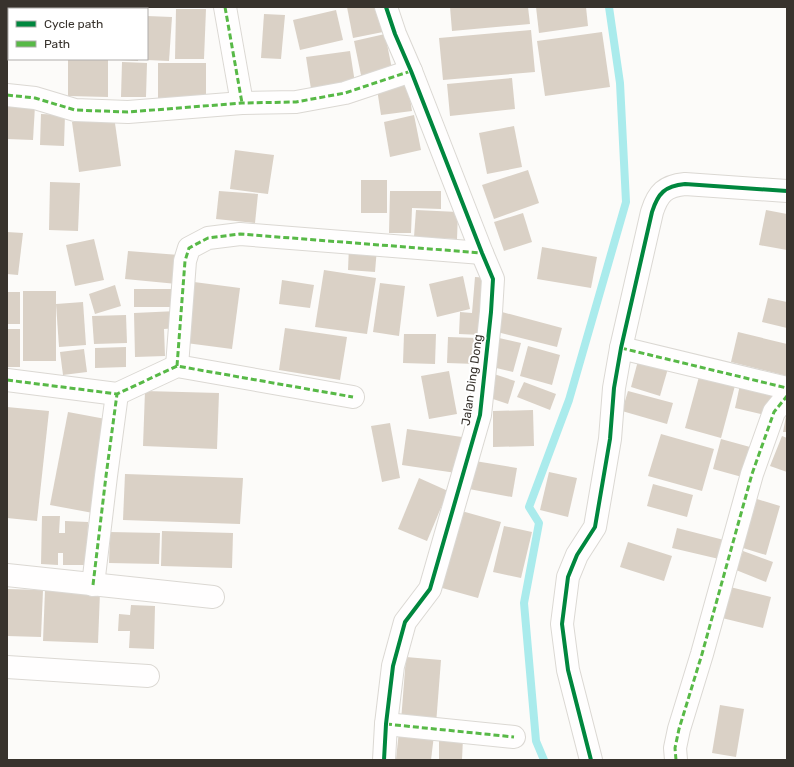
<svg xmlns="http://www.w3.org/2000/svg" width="794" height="767" font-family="Rubik,sans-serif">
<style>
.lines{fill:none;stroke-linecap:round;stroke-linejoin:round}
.stream{stroke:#aaebec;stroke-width:8}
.building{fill:#dad1c6}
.street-casing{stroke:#dbd8d3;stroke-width:24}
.street{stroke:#fffefe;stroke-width:22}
.quiet{stroke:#58b947;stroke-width:3;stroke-dasharray:6 3;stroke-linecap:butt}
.cycleway-casing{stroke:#fff;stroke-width:6}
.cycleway{stroke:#00873e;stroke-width:4}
.labels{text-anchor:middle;stroke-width:4;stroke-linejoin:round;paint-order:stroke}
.street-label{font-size:12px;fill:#38332d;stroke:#fff}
</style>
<rect width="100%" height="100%" fill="#fcfbf9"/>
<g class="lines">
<polyline class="stream" points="544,760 536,741 524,603 539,523 529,507 569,400 626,202 620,83 609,7"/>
</g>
<g class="building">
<polygon points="347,7 378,7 383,32 353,38"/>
<polygon points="450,7 528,7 530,24 452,31"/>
<polygon points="536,7 586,7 588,26 539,33"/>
<polygon points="176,9 206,9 204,59 175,59"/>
<polygon points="336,10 343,40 300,50 293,20"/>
<polygon points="264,14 285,15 281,59 261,58"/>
<polygon points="147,16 172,17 169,61 147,60"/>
<polygon points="531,30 535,72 443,80 439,38"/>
<polygon points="602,32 610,87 545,96 537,41"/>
<polygon points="385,34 393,74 362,80 354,41"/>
<polygon points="350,51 355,83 311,89 306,57"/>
<polygon points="68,59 108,59 108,97 68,96"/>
<polygon points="119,59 138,59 138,61 119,60"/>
<polygon points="122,62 147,63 146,97 121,97"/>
<polygon points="158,63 206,63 206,97 158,98"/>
<polygon points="512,78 515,109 450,116 447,84"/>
<polygon points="408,85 412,111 381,115 377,89"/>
<polygon points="7,104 35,106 33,140 7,139"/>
<polygon points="41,114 65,115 64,146 40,145"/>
<polygon points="414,115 421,150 390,157 384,122"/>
<polygon points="114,116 121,166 79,172 72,122"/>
<polygon points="514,126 522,167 487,174 479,133"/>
<polygon points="235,150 274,155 268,194 230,189"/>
<polygon points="528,170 539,203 494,219 482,185"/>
<rect x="361" y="180" width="26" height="33"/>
<polygon points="50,182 80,183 78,231 49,230"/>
<polygon points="219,191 258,194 255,223 216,219"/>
<polygon points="390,191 441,191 441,209 412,208 411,233 389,233"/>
<polygon points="416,210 458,212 457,239 414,237"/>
<polygon points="766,210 787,214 787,250 759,245"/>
<polygon points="523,213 532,242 504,251 494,222"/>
<polygon points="7,232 23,233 18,275 7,274"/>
<polygon points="94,239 104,280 75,286 66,245"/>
<polygon points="349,246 377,248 375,272 348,270"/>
<polygon points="542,247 597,257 591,288 537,279"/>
<polygon points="128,251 179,255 177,284 125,279"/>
<polygon points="324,270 376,278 367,334 315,327"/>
<polygon points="463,276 470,309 437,317 429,284"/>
<polygon points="475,277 490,278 482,335 459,334 460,312 472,313"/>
<polygon points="282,280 314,285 310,308 279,304"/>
<polygon points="194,282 240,288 232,349 186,343"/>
<polygon points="380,283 405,286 399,336 373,332"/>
<polygon points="115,285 121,306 95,314 89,294"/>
<rect x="134" y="289" width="41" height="18"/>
<rect x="23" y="291" width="33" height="70"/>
<rect x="7" y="292" width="13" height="32"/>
<polygon points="768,298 787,302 787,328 762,322"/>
<polygon points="83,302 86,345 59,347 56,304"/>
<polygon points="177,311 178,328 164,329 165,356 135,357 134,313"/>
<polygon points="502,312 562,328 557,347 497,332"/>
<polygon points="126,315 127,343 94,344 92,316"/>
<polygon points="285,328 347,337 340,380 279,370"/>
<rect x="7" y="329" width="13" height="38"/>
<polygon points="738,332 787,344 787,376 731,362"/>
<polygon points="404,334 436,334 435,364 403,363"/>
<polygon points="448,337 477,338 476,364 447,363"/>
<polygon points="499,338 521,343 513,372 492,367"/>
<polygon points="528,346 560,355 552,385 520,376"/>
<polygon points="126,347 126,367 95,368 95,348"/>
<polygon points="84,349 87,372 63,375 60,352"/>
<polygon points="639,357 669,365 660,396 631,387"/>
<polygon points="449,371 457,414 429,419 421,376"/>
<polygon points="700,373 736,382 721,438 685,428"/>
<polygon points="494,374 515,381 508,404 487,397"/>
<polygon points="741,380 775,388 769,416 735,408"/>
<polygon points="524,382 556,394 550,410 517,397"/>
<polygon points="145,391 219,393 217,449 143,446"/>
<polygon points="628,391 673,403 667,424 622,411"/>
<polygon points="7,407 49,411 37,521 7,518"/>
<polygon points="533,410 534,446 493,447 493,411"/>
<polygon points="68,412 111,420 93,513 50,505"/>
<polygon points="786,416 787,417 787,432 783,432"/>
<polygon points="390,423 400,478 382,482 371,426"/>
<polygon points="407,429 462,437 456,473 402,465"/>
<polygon points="661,434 714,449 702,491 648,476"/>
<polygon points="782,436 787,438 787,472 770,466"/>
<polygon points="721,439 750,447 742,477 713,469"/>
<polygon points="475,461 517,468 512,497 469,489"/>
<polygon points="549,472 577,478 568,517 540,510"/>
<polygon points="125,474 243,478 240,524 123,520"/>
<polygon points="419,478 448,491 427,541 398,529"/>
<polygon points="653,484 693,495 687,517 647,506"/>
<polygon points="757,499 780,506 766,555 743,548"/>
<polygon points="458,510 501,522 478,598 435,586"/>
<polygon points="42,516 60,516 59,533 65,533 65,521 88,522 87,565 63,565 63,553 58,553 58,565 41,564"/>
<polygon points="504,526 532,532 521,578 493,572"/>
<polygon points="677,528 724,540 719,559 672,548"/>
<polygon points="162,531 233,533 232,568 161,566"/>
<polygon points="110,532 160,533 159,564 109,563"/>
<polygon points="628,542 672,556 664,581 620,567"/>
<polygon points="743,551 773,562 766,582 736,570"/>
<polygon points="730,587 771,597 763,628 722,618"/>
<polygon points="7,589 43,590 41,637 7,636"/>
<polygon points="45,590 100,592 98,643 43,641"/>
<polygon points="131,605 155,606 154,649 129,648 130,631 118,631 119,614 130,615"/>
<polygon points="406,657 441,660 436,724 401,721"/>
<polygon points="720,705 744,709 736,757 712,753"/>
<polygon points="399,731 434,735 431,760 396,759"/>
<polygon points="439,737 463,738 462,760 439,760"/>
</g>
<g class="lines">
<g class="street-casing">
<g id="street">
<polyline points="225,7 242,103"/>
<polyline points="7,95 35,98 75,110 128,112 242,103 296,102 345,93 411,71"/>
<polyline points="621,348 787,388"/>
<polyline points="177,366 185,261 189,248 208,238 240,234 482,253"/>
<polyline points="7,380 117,394 177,366 353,397"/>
<polyline points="7,575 213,597"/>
<polyline points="93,585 106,476 117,394"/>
<polyline points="7,667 148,676"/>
<polyline points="386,724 514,737"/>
<polyline points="384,760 386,724 393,666 405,622 430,589 480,415 491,312 493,279 482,253 411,71 395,34 386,7"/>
<path d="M591 760 568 670 562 624 568 577 577 555 595 527 610 439 614 388 621 348 652 212C658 193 665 186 685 184L787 191"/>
<polyline points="676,760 675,748 679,729 702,654 752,474 774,412 787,396"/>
</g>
</g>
<use href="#street" class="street"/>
<g class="quiet">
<polyline points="225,7 242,103"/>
<polyline points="7,95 35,98 75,110 128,112 242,103 296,102 345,93 411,71"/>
<polyline points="621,348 787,388"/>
<polyline points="177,366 185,261 189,248 208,238 240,234 482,253"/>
<polyline points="7,380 117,394 177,366 353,397"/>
<polyline points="93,585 106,476 117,394"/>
<polyline points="386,724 514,737"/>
<polyline points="676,760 675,748 679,729 702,654 752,474 774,412 787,396"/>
</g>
<g class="cycleway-casing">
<g id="cycleway">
<polyline points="384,760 386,724 393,666 405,622 430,589 480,415 491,312 493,279 482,253 411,71 395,34 386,7"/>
<path d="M591 760 568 670 562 624 568 577 577 555 595 527 610 439 614 388 621 348 652 212C658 193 665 186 685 184L787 191"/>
</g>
</g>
<use href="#cycleway" class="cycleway"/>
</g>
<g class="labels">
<g class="street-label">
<text transform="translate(472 380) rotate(-82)" y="4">Jalan Ding Dong</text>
</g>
</g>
<rect width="794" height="767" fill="none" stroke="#38332d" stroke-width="16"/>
<rect x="8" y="8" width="140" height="52" fill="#ffffff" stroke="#afadab"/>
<rect x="16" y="21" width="20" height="6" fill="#00873e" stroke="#afadab"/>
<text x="44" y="28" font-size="12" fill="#38332d">Cycle path</text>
<rect x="16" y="41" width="20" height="6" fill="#58b947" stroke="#afadab"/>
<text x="44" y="48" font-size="12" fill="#38332d">Path</text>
</svg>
